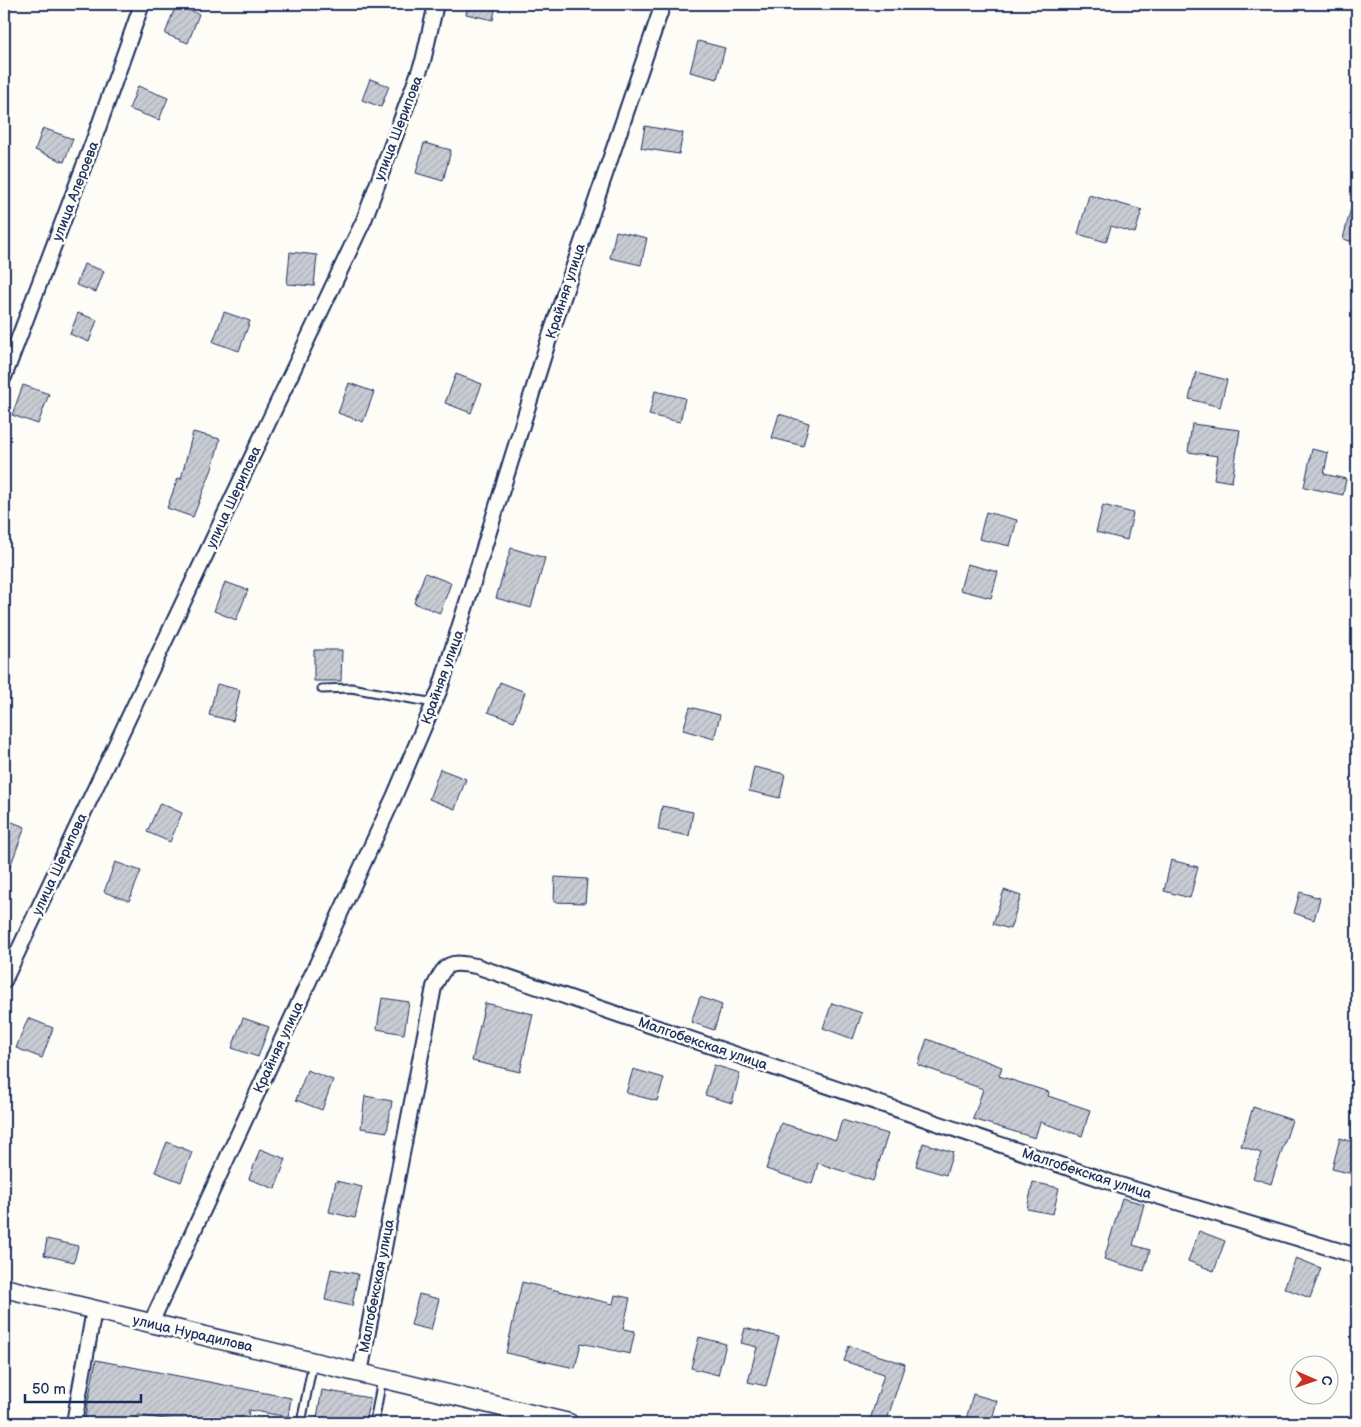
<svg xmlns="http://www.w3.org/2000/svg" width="1361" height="1427" font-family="'Balsamiq Sans',sans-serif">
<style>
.building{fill:url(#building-hatch);stroke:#1b2f5e}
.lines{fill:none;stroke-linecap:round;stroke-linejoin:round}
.service-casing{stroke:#1b2f5e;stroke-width:11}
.minor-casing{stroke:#1b2f5e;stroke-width:18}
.tertiary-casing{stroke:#1b2f5e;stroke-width:21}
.service{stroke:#fdfcf7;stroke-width:7}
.minor{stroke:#fdfcf7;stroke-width:14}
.tertiary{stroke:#fdfcf7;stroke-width:18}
.labels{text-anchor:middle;stroke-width:5;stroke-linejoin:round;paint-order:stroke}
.street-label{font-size:14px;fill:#1b2f5e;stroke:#fdfcf7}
</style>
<defs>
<pattern id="building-hatch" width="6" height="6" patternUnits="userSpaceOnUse" patternTransform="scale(1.25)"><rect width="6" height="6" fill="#c9ccd3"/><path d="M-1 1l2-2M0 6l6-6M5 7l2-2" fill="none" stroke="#acb0b8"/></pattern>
</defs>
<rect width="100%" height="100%" fill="#fdfcf7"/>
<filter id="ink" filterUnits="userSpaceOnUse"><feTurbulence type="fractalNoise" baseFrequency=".02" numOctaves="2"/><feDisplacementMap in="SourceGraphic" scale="10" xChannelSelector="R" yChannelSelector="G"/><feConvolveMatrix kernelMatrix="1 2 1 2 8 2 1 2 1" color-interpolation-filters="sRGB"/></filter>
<g filter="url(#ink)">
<g class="building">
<polygon points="468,4 496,4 493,20 466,14"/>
<polygon points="176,5 199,14 188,43 165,34"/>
<polygon points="698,41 725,48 717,79 690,72"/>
<polygon points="370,79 389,86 381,107 362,100"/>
<polygon points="138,86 168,98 159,120 129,109"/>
<polygon points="645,126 683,133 679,154 641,148"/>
<polygon points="43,128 73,139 64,162 35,150"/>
<polygon points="424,143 451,150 443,181 416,173"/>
<polygon points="1089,195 1142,210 1135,233 1111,226 1106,242 1078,234"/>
<polygon points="1353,200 1357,201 1357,243 1343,239"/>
<polygon points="616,231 647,238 641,265 610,258"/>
<polygon points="290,252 317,255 314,286 287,284"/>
<polygon points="84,264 104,271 96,292 76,285"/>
<polygon points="224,312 250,321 239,351 213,342"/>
<polygon points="78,313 97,320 89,342 70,334"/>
<polygon points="1196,372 1227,380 1220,407 1189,399"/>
<polygon points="456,374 482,384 471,413 445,403"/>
<polygon points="349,383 374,392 363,422 338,413"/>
<polygon points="23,385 49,394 38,424 12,415"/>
<polygon points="655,391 685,398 680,422 649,415"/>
<polygon points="779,414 809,423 803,446 772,438"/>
<polygon points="1192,424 1240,430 1232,482 1214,479 1218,456 1188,452"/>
<polygon points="193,432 220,439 212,469 193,517 167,508 178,478 181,479"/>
<polygon points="1312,449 1328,453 1324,474 1346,479 1343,495 1304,487"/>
<polygon points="1103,505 1133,513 1127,540 1096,532"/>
<polygon points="986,512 1017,520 1010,546 979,539"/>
<polygon points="511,548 545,558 531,608 496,598"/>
<polygon points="967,564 998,572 991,598 960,590"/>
<polygon points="425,573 451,583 440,613 414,603"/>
<polygon points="225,582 248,590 236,620 214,611"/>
<polygon points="314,650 342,650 341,681 314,681"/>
<polygon points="500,682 525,692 514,721 488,712"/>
<polygon points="217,684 240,690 233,721 209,715"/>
<polygon points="690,707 720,715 714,739 683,730"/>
<polygon points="754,767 785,774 780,798 749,791"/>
<polygon points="440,769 466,779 455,809 429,799"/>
<polygon points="160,803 182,813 170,842 147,832"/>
<polygon points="662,806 693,812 689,836 658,830"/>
<polygon points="4,819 25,827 5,880 4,880"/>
<polygon points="1171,860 1198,867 1190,898 1164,891"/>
<polygon points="115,862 141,871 129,901 104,892"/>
<polygon points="555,877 587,879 585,903 554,902"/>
<polygon points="1004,890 1021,896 1010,929 993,924"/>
<polygon points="1300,892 1320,898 1314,920 1294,913"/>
<polygon points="700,997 722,1005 714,1030 691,1022"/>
<polygon points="382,998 409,1002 404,1034 377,1029"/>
<polygon points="485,1003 533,1014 520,1072 472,1061"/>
<polygon points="832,1003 862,1013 853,1039 823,1028"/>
<polygon points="28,1018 53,1028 42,1058 16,1048"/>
<polygon points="243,1018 269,1027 258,1057 232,1048"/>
<polygon points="927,1039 1002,1067 999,1076 1049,1092 1048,1096 1090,1110 1082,1136 1040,1122 1035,1138 973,1119 983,1089 940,1074 941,1073 918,1065"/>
<polygon points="714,1065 740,1073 732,1103 705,1095"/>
<polygon points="633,1069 664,1078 657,1101 626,1093"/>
<polygon points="307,1070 333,1080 322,1110 296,1100"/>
<polygon points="365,1096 392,1101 387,1132 361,1128"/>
<polygon points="1253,1107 1292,1120 1271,1184 1253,1178 1261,1153 1241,1146"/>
<polygon points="842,1120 888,1134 873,1181 818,1163 812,1184 766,1169 781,1123 836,1140"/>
<polygon points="1340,1138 1357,1143 1357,1175 1332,1169"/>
<polygon points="167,1142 192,1152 181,1182 155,1172"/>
<polygon points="923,1143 953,1152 946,1175 916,1166"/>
<polygon points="260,1149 286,1159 275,1189 249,1179"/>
<polygon points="336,1181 362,1187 355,1218 329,1212"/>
<polygon points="1033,1182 1059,1188 1053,1214 1027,1209"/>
<polygon points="1122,1198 1144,1204 1133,1245 1150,1250 1144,1271 1104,1259"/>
<polygon points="1199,1231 1225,1241 1214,1271 1188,1261"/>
<polygon points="47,1239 78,1246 74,1262 44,1255"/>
<polygon points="1296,1258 1321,1268 1310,1298 1284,1288"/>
<polygon points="331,1269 358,1274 352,1306 325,1300"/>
<polygon points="522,1282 613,1304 615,1295 630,1298 623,1329 635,1331 630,1354 581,1343 575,1368 506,1353"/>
<polygon points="419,1294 439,1299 431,1330 411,1325"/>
<polygon points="745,1328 779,1337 766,1386 748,1382 757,1347 741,1343"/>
<polygon points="699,1337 726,1344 718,1375 691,1368"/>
<polygon points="849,1346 905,1364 886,1423 870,1420 884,1374 844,1361"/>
<polygon points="96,1360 291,1398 288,1417 249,1410 247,1423 190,1423 138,1415 136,1423 84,1423"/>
<polygon points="322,1390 370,1398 365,1423 316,1423"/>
<polygon points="973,1394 997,1401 991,1423 965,1423"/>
</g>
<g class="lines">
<g class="service-casing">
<g id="service">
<polyline points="322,689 351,688 434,703"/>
<polyline points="301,1423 313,1362"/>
<polyline points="374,1423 382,1379"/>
</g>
</g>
<g class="minor-casing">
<g id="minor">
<polyline points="4,377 96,134 142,4"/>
<polyline points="4,981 364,220 423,61 436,4"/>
<polyline points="151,1323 394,797 440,689 548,342 663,4"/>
<path d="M360 1373 434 987C446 962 449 961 476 966L1110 1182 1357 1256"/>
<polyline points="74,1423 94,1310"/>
</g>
</g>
<g class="tertiary-casing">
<polyline id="tertiary" points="4,1288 569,1423"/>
</g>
<use href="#service" class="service"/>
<use href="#minor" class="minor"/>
<use href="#tertiary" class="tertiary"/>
</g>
</g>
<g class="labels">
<g class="street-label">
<text transform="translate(398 128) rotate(-69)" y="5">улица Шерипова</text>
<text transform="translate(75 191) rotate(-69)" y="5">улица Алероева</text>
<text transform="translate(565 291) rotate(-72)" y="5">Крайняя улица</text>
<text transform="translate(233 497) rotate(-65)" y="5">улица Шерипова</text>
<text transform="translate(442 677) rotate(-70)" y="5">Крайняя улица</text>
<text transform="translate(59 864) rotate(-65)" y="5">улица Шерипова</text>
<text transform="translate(703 1043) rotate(19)" y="5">Малгобекская улица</text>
<text transform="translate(278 1047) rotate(-65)" y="5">Крайняя улица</text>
<text transform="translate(1087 1173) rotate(18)" y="5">Малгобекская улица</text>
<text transform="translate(376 1286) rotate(-79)" y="5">Малгобекская улица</text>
<text transform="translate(193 1333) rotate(13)" y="5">улица Нурадилова</text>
</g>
</g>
<rect width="1361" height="1427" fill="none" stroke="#fdfcf7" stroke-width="20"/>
<rect x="10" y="10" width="1341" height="1407" fill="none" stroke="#1b2f5e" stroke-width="2" filter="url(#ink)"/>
<g transform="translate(1314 1380) rotate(92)"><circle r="24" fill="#fdfcf7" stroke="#a3aaba"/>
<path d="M0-4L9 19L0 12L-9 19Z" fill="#c8321e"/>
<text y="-8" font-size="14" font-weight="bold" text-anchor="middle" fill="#1b2f5e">С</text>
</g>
<path d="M25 1394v8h116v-8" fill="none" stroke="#1b2f5e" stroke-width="2.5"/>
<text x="32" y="1394" font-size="15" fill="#1b2f5e" stroke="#fdfcf7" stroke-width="4" paint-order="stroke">50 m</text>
</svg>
